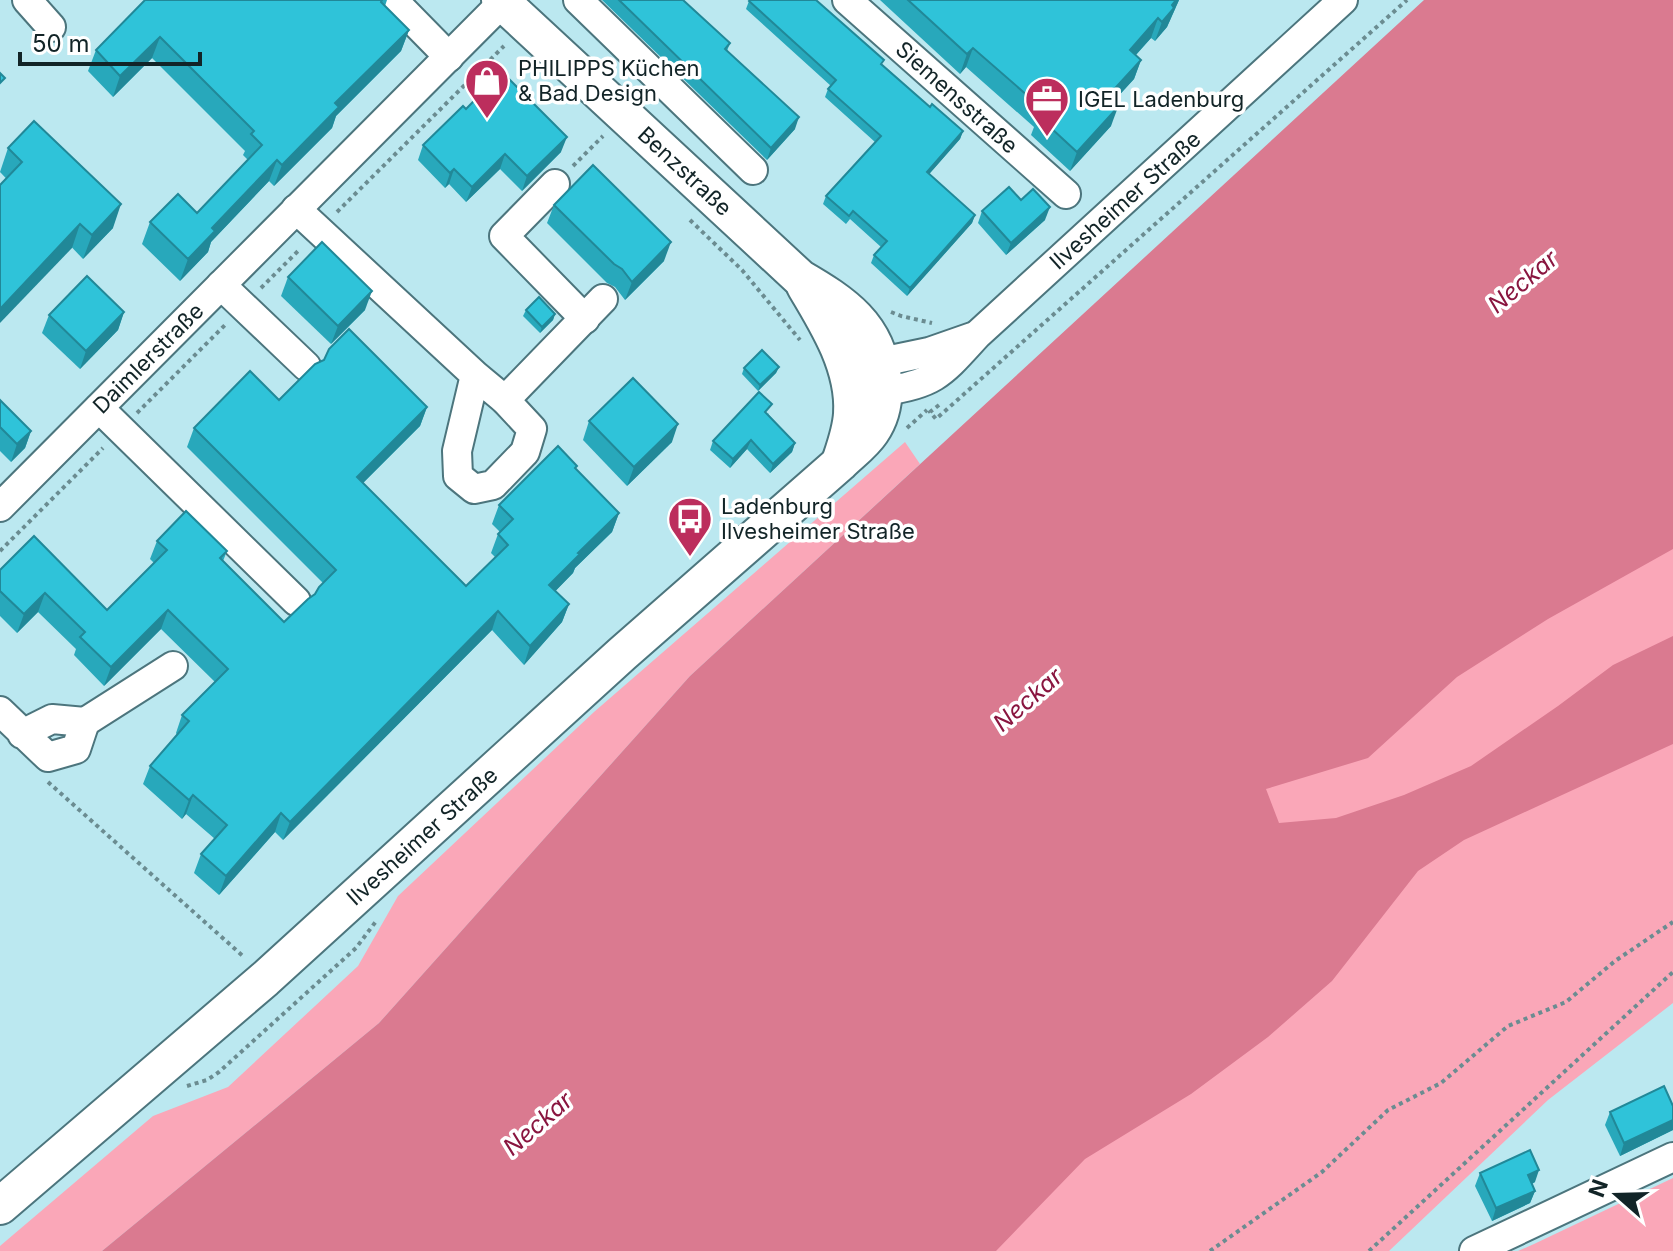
<svg xmlns="http://www.w3.org/2000/svg" width="1673" height="1251" font-family="Inter,sans-serif">
<style>
.green{fill:#faa7b8}
.water{fill:#da7a90}
.lines{fill:none;stroke-linecap:round;stroke-linejoin:round}
.minor-casing{stroke:#4c757d;stroke-width:32}
.major-casing{stroke:#4c757d;stroke-width:40}
.path{stroke:#6b8c91;stroke-width:4;stroke-dasharray:4 4;stroke-linecap:butt}
.minor{stroke:#fff;stroke-width:28}
.major{stroke:#fff;stroke-width:36}
.wall{fill:#28a8bb}
.shaded-wall{fill:#218898}
.building{fill:#2fc3d9;stroke:#218898;stroke-width:2}
.labels{text-anchor:middle;stroke-width:7;stroke-linejoin:round;paint-order:stroke}
.poi-label{font-size:22px;fill:#122427;stroke:#fff;text-anchor:start}
.street-label{font-size:22px;fill:#122427;stroke:#fff}
.water-label{font-size:24px;font-style:italic;fill:#89153f;stroke:#fff}
</style>
<rect width="100%" height="100%" fill="#bbe8f0"/>
<g class="green">
<polygon points="1673,1 1673,1003 1548,1100 1389,1251 488,1251"/>
<polygon points="905,442 920,464 690,676 379,1023 102,1251 0,1251 0,1246 153,1116 228,1087 358,966 398,896 594,712"/>
<polygon points="1673,1178 1673,1251 1518,1251 1534,1244"/>
</g>
<polygon class="water" points="1424,0 1673,0 1673,549 1548,619 1457,677 1368,758 1266,789 1279,823 1336,818 1404,795 1471,766 1558,706 1613,665 1673,636 1673,744 1464,840 1418,871 1332,981 1268,1037 1191,1094 1085,1159 996,1251 102,1251 379,1023 690,676"/>
<g class="lines">
<g class="minor-casing">
<g id="minor">
<polyline points="27,0 51,27"/>
<polyline points="393,0 449,57"/>
<polyline points="578,0 753,170"/>
<polyline points="847,0 1066,194"/>
<polyline points="555,184 504,236 585,319"/>
<polyline points="296,209 475,375 457,451 458,476 474,489 493,485 525,452 532,429 505,400 475,375"/>
<polyline points="221,285 306,366"/>
<polyline points="881,362 929,352 972,337"/>
<path d="M884 391C936 384 943 372 977 335L1343 0"/>
<polyline points="505,400 603,299"/>
<polyline points="99,408 296,601"/>
<polyline points="0,507 505,0"/>
<polyline points="0,711 48,757 76,749 85,722 52,719 22,734"/>
<polyline points="85,722 173,666"/>
<polyline points="1474,1251 1673,1157"/>
</g>
</g>
<g class="major-casing">
<g id="major">
<path d="M805 286C828 324 855 368 852 414 851 431 845 447 840 462"/>
<path d="M0 1206 265 979 622 654 840 463C850 453 863 444 871 432 882 416 885 398 883 379 878 326 843 303 800 278L500 0"/>
</g>
</g>
<g class="path">
<polyline points="573,166 603,136"/>
<polyline points="337,212 504,46"/>
<polyline points="690,220 742,270 800,340"/>
<polyline points="261,288 300,249"/>
<polyline points="891,312 901,316 932,323"/>
<polyline points="939,405 930,412 936,419 1407,0"/>
<polyline points="137,413 227,323"/>
<polyline points="907,428 927,410"/>
<polyline points="0,551 103,448"/>
<polyline points="48,782 244,957"/>
<polyline points="187,1086 207,1080 219,1072 356,948 377,920"/>
<polyline points="1210,1251 1322,1172 1388,1110 1441,1083 1508,1026 1566,1002 1615,961 1673,922"/>
<polyline points="1369,1251 1673,972"/>
</g>
<use href="#minor" class="minor"/>
<use href="#major" class="major"/>
</g>
<g class="wall">
<polygon points="145,0 387,0 385,6 409,30 401,51 336,116 332,128 274,186 269,181 211,242 208,252 180,281 142,244 150,222 197,213 248,160 243,155 245,151 152,58 113,97 88,71 96,50"/>
<polygon points="602,0 683,0 730,43 727,51 795,129 767,160"/>
<polygon points="880,0 1179,0 1167,27 1155,41 1151,38 1136,55 1141,60 1134,79 1113,102 1111,126 1070,171 1031,135 1034,127 966,67 960,74"/>
<polygon points="749,1 883,65 930,107 963,131 960,139 929,174 975,215 972,223 907,296 871,263 874,255 881,247 850,219 846,224 823,204 826,196 875,142 825,97 828,89 831,86 746,9"/>
<polygon points="466,109 561,152 522,191 500,169 466,202 449,184 445,188 418,160 423,145"/>
<polygon points="8,148 113,228 83,259 0,172"/>
<polygon points="1021,200 1045,220 1006,255 978,223 982,211"/>
<polygon points="554,205 664,261 625,300 615,287 607,283 547,223"/>
<polygon points="288,277 365,310 331,344 281,296"/>
<polygon points="526,310 555,314 553,320 540,333 523,316"/>
<polygon points="124,312 118,330 80,369 42,333 49,315"/>
<polygon points="779,367 776,373 758,391 742,374 744,368"/>
<polygon points="0,400 31,431 25,448 11,462 0,451"/>
<polygon points="279,400 427,407 420,426 363,483 466,586 495,557 491,553 498,534 500,532 492,524 499,505 576,469 619,513 612,532 575,568 573,573 555,591 569,604 562,622 524,665 492,630 283,840 275,832 219,895 194,873 201,854 215,839 186,814 182,819 143,784 150,766 177,735 176,733 182,715 215,682 161,629 104,686 74,655 76,649 38,612 17,633 0,616 0,570 107,610 154,563 150,559 157,541 227,551 223,561 284,622 315,594 323,583 187,447 194,428"/>
<polygon points="769,413 768,414 795,443 792,452 770,473 747,449 730,468 710,450 713,441"/>
<polygon points="589,421 672,442 627,486 583,440"/>
<polygon points="1673,1106 1673,1130 1620,1156 1605,1125 1610,1112"/>
<polygon points="1480,1173 1535,1182 1532,1184 1535,1191 1530,1203 1492,1221 1475,1186"/>
</g>
<g class="shaded-wall">
<polygon points="1176,0 1179,0 1167,27 1155,41 1162,22 1172,5"/>
<polygon points="1158,18 1151,38 1123,69 1130,50"/>
<polygon points="409,30 401,51 336,116 332,128 274,186 282,165 335,103"/>
<polygon points="160,37 152,58 113,97 120,76"/>
<polygon points="973,48 966,67 960,74 967,54"/>
<polygon points="1141,60 1134,79 1100,116 1107,97"/>
<polygon points="1118,107 1111,126 1070,171 1077,152"/>
<polygon points="799,117 795,129 767,160 771,148"/>
<polygon points="963,131 960,139 924,180 927,172"/>
<polygon points="567,137 561,152 522,191 527,176"/>
<polygon points="505,154 500,169 466,202 472,187"/>
<polygon points="277,160 269,181 211,242 208,252 180,281 188,259 212,228"/>
<polygon points="454,169 449,184 445,188 450,173"/>
<polygon points="121,204 113,228 83,259 92,235"/>
<polygon points="1050,207 1045,220 1006,255 1011,243"/>
<polygon points="975,215 972,223 907,296 910,288"/>
<polygon points="80,224 72,248 0,323 0,309"/>
<polygon points="671,242 664,261 625,300 632,282"/>
<polygon points="372,291 365,310 331,344 338,326"/>
<polygon points="124,312 118,330 80,369 86,351"/>
<polygon points="555,314 553,320 540,333 542,327"/>
<polygon points="779,367 776,373 758,391 760,385"/>
<polygon points="427,407 420,426 350,496 357,477"/>
<polygon points="678,424 672,442 627,486 634,467"/>
<polygon points="31,431 25,448 11,462 17,444"/>
<polygon points="751,440 747,449 730,468 733,459"/>
<polygon points="795,443 792,452 770,473 773,464"/>
<polygon points="619,513 612,532 575,568 573,573 543,604 549,585 578,553"/>
<polygon points="45,593 38,612 17,633 24,614"/>
<polygon points="569,604 562,622 524,665 530,646"/>
<polygon points="168,610 161,629 104,686 111,667"/>
<polygon points="498,611 492,630 283,840 290,822"/>
<polygon points="193,795 186,814 182,819 189,800"/>
<polygon points="281,813 275,832 219,895 226,876"/>
<polygon points="1673,1120 1673,1130 1620,1156 1624,1143"/>
<polygon points="1539,1170 1535,1182 1523,1188 1528,1175"/>
<polygon points="1535,1191 1530,1203 1492,1221 1496,1208"/>
</g>
<g class="building">
<polygon points="145,0 382,0 381,2 409,30 335,103 339,107 282,165 277,160 212,228 215,231 188,259 150,222 178,194 197,213 262,145 251,134 254,131 160,37 120,76 96,50"/>
<polygon points="619,0 683,0 730,43 725,49 799,117 771,148"/>
<polygon points="750,0 816,0 884,60 881,64 930,107 932,104 963,131 927,172 975,215 910,288 874,255 887,241 853,211 849,216 826,196 881,136 828,89 836,80 749,1"/>
<polygon points="908,0 1176,0 1172,5 1174,8 1162,22 1158,18 1130,50 1141,60 1107,97 1118,107 1077,152 1038,116 1044,110 973,48 967,54"/>
<polygon points="502,72 567,137 527,176 505,154 472,187 454,169 450,173 423,145 463,106 466,109"/>
<polygon points="0,73 5,78 0,83"/>
<polygon points="34,121 121,204 92,235 80,224 0,309 0,185 22,162 8,148"/>
<polygon points="593,165 671,242 632,282 622,269 614,264 554,205"/>
<polygon points="1009,187 1021,200 1033,189 1050,207 1011,243 982,211"/>
<polygon points="322,242 372,291 338,326 288,277"/>
<polygon points="87,276 124,312 86,351 49,315"/>
<polygon points="539,297 555,314 542,327 526,310"/>
<polygon points="349,329 427,407 357,477 466,586 508,545 498,534 513,519 499,505 558,446 577,466 575,468 619,513 578,553 580,554 549,585 569,604 530,646 498,611 290,822 281,813 226,876 201,854 227,825 193,795 189,800 150,766 189,721 182,715 228,669 168,610 111,667 80,637 85,632 45,593 24,614 0,591 0,570 34,536 107,610 167,550 157,541 186,511 227,551 220,558 284,622 308,599 315,594 319,587 336,570 194,428 250,371 279,400 315,364 324,360 329,349"/>
<polygon points="762,350 779,367 760,385 744,368"/>
<polygon points="633,378 678,424 634,467 589,421"/>
<polygon points="759,392 772,404 765,412 795,443 773,464 751,440 733,459 713,441"/>
<polygon points="0,400 31,431 17,444 0,427"/>
<polygon points="1664,1086 1673,1106 1673,1120 1624,1143 1610,1112"/>
<polygon points="1530,1150 1539,1170 1528,1175 1535,1191 1496,1208 1480,1173"/>
</g>
<defs>
<g id="shop-pin" transform="scale(2.3)"><path d="M0 17L-7.5 6A9.5 9.5 0 1 1 7.5 6Z" fill="#bc2e5d" stroke="#fff"/><path d="M-5-2.5h2.3a2.7 3.5 0 0 1 5.4 0H5L5.5 6h-11ZM-1.5-2.5h3a1.5 2.3 0 0 0-3 0Z" fill="#fff"/></g>
<g id="office-pin" transform="scale(2.3)"><path d="M0 17L-7.5 6A9.5 9.5 0 1 1 7.5 6Z" fill="#bc2e5d" stroke="#fff"/><path d="M-6-3h4V-5.5h4V-3h4V5H-6ZM-1-4.5V-3h2v-1.5ZM-6 0V1H6V0Z" fill="#fff"/></g>
<g id="bus-pin" transform="scale(2.3)"><path d="M0 17L-7.5 6A9.5 9.5 0 1 1 7.5 6Z" fill="#bc2e5d" stroke="#fff"/><path d="M-5-6H5V4H4V6H2V4H-2V6H-4V4H-5ZM-3.5-4V0h7V-4ZM-3.5 1.2v1.5H-2V1.2ZM2 1.2v1.5H3.5V1.2Z" fill="#fff"/></g>
</defs>
<g fill-rule="evenodd">
<use href="#shop-pin" x="487" y="81"/>
<use href="#office-pin" x="1047" y="99"/>
<use href="#bus-pin" x="690" y="519"/>
</g>
<g class="labels">
<g class="poi-label">
<text x="518" y="76">PHILIPPS Küchen<tspan x="518" dy="25">&amp; Bad Design</tspan></text>
<text x="1078" y="107">IGEL Ladenburg</text>
<text x="721" y="514">Ladenburg<tspan x="721" dy="25">Ilvesheimer Straße</tspan></text>
</g>
<g class="street-label">
<text transform="translate(957 97) rotate(42)" y="8">Siemensstraße</text>
<text transform="translate(685 171) rotate(43)" y="8">Benzstraße</text>
<text transform="translate(1125 200) rotate(-42)" y="8">Ilvesheimer Straße</text>
<text transform="translate(148 358) rotate(-45)" y="8">Daimlerstraße</text>
<text transform="translate(422 836) rotate(-42)" y="8">Ilvesheimer Straße</text>
</g>
<g class="water-label">
<text transform="translate(1523 282) rotate(-40)" y="8">Neckar</text>
<text transform="translate(1028 700) rotate(-41)" y="8">Neckar</text>
<text transform="translate(538 1124) rotate(-41)" y="8">Neckar</text>
</g>
</g>
<g transform="translate(1617 1195) rotate(290)" stroke="#ffffff" stroke-width="6" paint-order="stroke">
<path d="M0-6L14 30L0 20L-14 30Z" fill="#122427"/>
<text y="-12" font-size="22" font-weight="bold" text-anchor="middle" fill="#122427">N</text>
</g>
<path d="M20 52v12h180v-12" fill="none" stroke="#122427" stroke-width="4"/>
<text x="32" y="52" font-size="24" fill="#122427" stroke="#ffffff" stroke-width="6" paint-order="stroke">50 m</text>
</svg>
